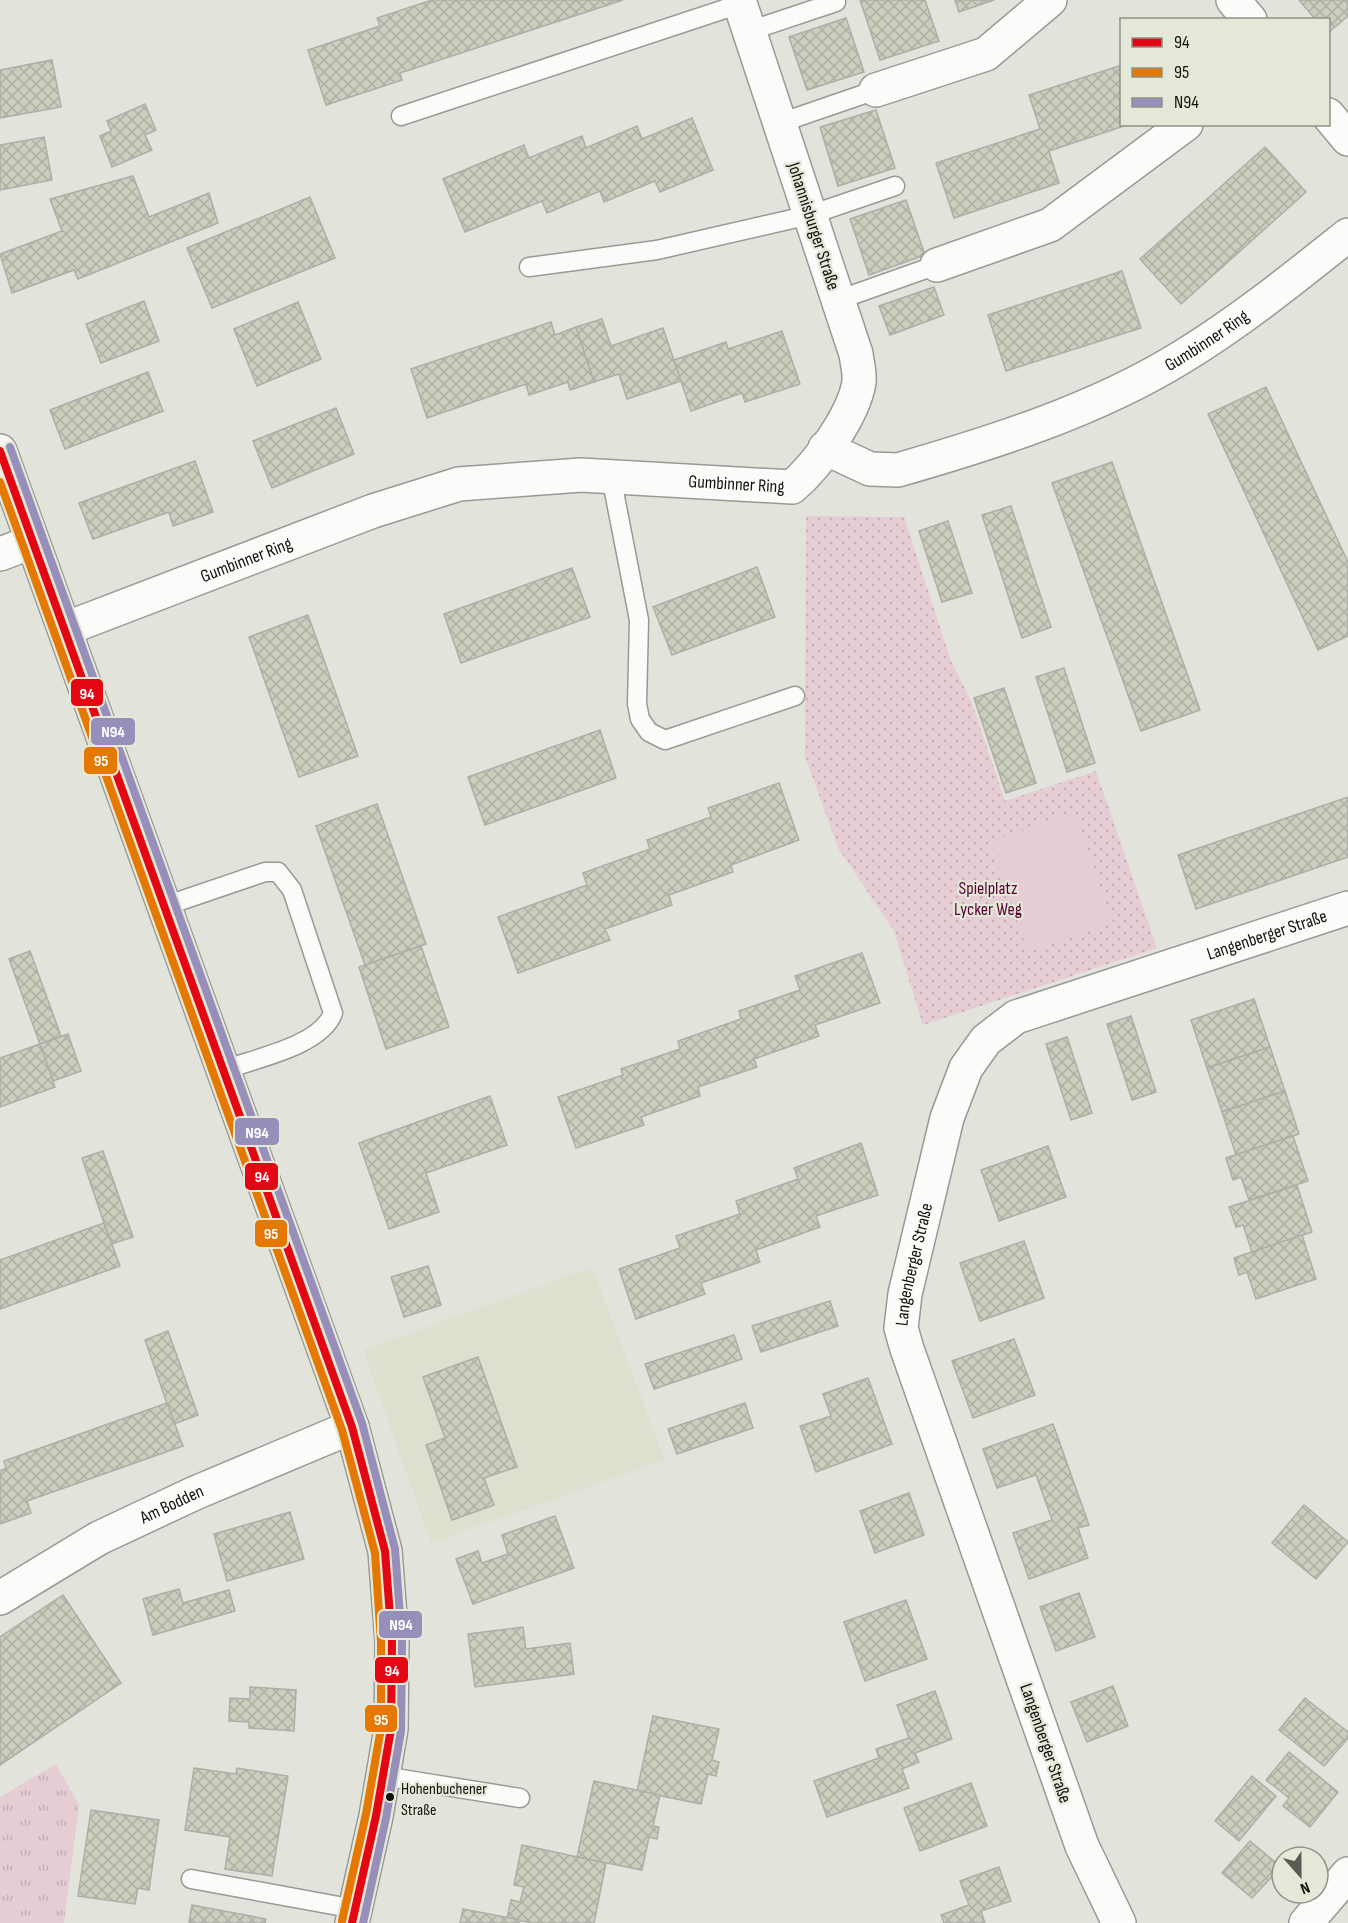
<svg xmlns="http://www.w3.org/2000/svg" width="1348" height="1923" font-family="'Sofia Sans Condensed',sans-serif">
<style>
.built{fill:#dce0cf}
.grass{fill:url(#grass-tufts)}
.park{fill:url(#park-dots)}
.pitch{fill:#e6cdd4}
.building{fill:url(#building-cross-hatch);stroke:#adaea8;stroke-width:1.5}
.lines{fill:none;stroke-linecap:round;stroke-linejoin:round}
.service-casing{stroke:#999a94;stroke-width:21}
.minor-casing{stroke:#999a94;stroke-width:36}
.secondary-casing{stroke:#999a94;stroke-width:36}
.service{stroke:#fbfbfa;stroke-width:18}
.minor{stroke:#fbfbfa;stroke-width:33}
.secondary{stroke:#f5f5f2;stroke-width:33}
.bus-1-casing{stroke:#e4e8d8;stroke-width:12}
.bus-2-casing{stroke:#e4e8d8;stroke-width:12}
.bus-3-casing{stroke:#e4e8d8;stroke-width:12}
.bus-1{stroke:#e30613;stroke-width:8}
.bus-2{stroke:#e47801;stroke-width:8}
.bus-3{stroke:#978fba;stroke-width:8}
.bus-dot{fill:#0f110b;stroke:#e4e8d8;stroke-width:2}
.labels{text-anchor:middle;stroke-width:4.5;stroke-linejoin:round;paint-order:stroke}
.bus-label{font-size:16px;fill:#0f110b;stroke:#e4e8d8;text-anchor:start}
.street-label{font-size:18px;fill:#0f110b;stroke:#e4e8d8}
.park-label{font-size:18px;fill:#590234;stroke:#e4e8d8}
.line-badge{stroke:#e4e8d8;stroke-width:2}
.badge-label{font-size:16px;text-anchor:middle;font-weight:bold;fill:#fff}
</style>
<defs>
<pattern id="grass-tufts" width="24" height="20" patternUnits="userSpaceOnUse" patternTransform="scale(1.5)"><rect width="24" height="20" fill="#e6cdd4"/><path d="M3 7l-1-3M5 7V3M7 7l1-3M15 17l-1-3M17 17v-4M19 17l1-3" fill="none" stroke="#c4afb5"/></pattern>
<pattern id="park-dots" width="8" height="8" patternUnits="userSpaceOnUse" patternTransform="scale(1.5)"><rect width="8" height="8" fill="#e6cdd4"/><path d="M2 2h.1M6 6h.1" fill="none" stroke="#c4afb5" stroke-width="1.8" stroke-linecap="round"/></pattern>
<pattern id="building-cross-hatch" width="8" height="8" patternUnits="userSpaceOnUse" patternTransform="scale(1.5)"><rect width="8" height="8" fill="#cacebd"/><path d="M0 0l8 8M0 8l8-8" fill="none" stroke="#acb0a1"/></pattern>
</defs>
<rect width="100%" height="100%" fill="#e2e4dc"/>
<polygon class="built" points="592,1267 665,1460 431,1543 363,1350"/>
<polygon class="grass" points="56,1764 79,1805 64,1923 0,1923 0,1797"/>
<polygon class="park" points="806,516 904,517 951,661 972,703 1005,801 1096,771 1157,948 923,1025 894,931 838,848 805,756"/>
<polygon class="pitch" points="1074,813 1113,922 1028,952 990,842"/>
<g class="building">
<polygon points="432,0 623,0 400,73 402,80 326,105 308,50 380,26 377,18"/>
<polygon points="860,0 925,0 939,41 880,60"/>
<polygon points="955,0 994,0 959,12"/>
<polygon points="1299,0 1348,0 1348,16 1328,33 1328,20 1316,20"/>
<polygon points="846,18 864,72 807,90 789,37"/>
<polygon points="52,60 61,107 0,118 0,70"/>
<polygon points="1122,65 1122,124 1130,124 1049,151 1059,183 954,218 936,163 1040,129 1029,95"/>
<polygon points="145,104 156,130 145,135 152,150 112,167 100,136 111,131 107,121"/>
<polygon points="876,110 895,168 838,186 820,127"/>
<polygon points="692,118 713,170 660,192 655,181 604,202 600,191 547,213 542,201 465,232 443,179 524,145 529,158 582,136 586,148 637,126 642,139"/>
<polygon points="44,137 52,180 0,190 0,145"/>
<polygon points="1265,147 1306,192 1181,304 1140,259"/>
<polygon points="133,176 149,217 209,193 218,223 78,279 74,270 12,293 0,254 62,231 50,199"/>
<polygon points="310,197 335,258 212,308 187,248"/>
<polygon points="906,200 925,255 869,275 850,219"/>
<polygon points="1122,271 1141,328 1006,371 988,315"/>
<polygon points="934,287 944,315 890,335 879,306"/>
<polygon points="144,301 159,341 101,363 86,324"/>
<polygon points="298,302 321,359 257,386 234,329"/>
<polygon points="602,319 611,346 663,328 681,381 627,399 619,374 594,382 576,327"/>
<polygon points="551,322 555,335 576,327 594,382 570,390 568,382 529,395 526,384 427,418 411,369"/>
<polygon points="782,331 800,384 745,402 742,393 691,411 674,360 726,342 728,349"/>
<polygon points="148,372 163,411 65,449 50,410"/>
<polygon points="1266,387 1348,562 1348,636 1318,650 1208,414"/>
<polygon points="336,408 354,454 272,488 253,441"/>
<polygon points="195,461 213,512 173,526 169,512 93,539 79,503"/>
<polygon points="1112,462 1200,710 1141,731 1052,483"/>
<polygon points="1011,506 1051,627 1022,638 982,515"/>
<polygon points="948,521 972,593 942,602 919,531"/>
<polygon points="757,567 775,617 672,655 653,607"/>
<polygon points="572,568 590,617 461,663 444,614"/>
<polygon points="308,615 358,756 299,777 249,637"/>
<polygon points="1064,668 1095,763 1067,772 1036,677"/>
<polygon points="1004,688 1036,783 1006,793 974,698"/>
<polygon points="600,730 616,778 485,825 468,777"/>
<polygon points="779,783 799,840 731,865 733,872 669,895 672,905 605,929 610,940 518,973 498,917 587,885 583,873 650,849 647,840 711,817 708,808"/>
<polygon points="1348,797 1348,857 1196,909 1178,855"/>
<polygon points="377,804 426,944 365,965 316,826"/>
<polygon points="421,946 449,1027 386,1049 359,967"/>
<polygon points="30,951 61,1036 40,1044 9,959"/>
<polygon points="862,953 880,1003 815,1025 819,1036 754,1059 757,1067 698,1087 700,1096 641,1117 644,1125 576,1148 558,1097 623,1075 621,1069 680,1049 678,1041 741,1019 739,1011 800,990 795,976"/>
<polygon points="1254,999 1270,1047 1207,1068 1191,1020"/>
<polygon points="1131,1016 1156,1092 1132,1100 1107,1024"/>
<polygon points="68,1034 81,1071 53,1081 40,1044"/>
<polygon points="1067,1037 1092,1113 1071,1120 1046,1044"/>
<polygon points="40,1044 55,1087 0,1107 0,1058"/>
<polygon points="1270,1047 1285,1091 1222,1112 1207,1068"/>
<polygon points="1285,1091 1299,1134 1236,1155 1222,1112"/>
<polygon points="490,1096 507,1145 426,1173 439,1212 389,1229 359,1143"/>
<polygon points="1293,1136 1308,1181 1249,1200 1241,1177 1233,1180 1226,1158"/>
<polygon points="861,1143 878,1195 816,1216 820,1227 756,1250 760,1262 701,1283 705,1294 636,1319 619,1269 680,1248 676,1236 740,1214 736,1201 798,1179 794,1168"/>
<polygon points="1048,1146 1066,1197 999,1221 981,1170"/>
<polygon points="103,1151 133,1237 111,1244 82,1158"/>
<polygon points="1297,1185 1312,1232 1252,1252 1243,1225 1236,1227 1229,1207"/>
<polygon points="104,1223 120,1266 0,1309 0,1260"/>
<polygon points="1302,1235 1316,1279 1256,1299 1247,1272 1239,1275 1234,1258"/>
<polygon points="1024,1241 1044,1298 980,1321 960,1263"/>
<polygon points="428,1266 441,1305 404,1317 391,1277"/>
<polygon points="830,1301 838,1326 761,1352 752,1326"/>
<polygon points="168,1331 198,1415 174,1424 145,1340"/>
<polygon points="734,1335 742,1359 654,1389 645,1364"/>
<polygon points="1014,1339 1035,1395 973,1418 952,1361"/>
<polygon points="478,1357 517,1467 484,1478 494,1505 452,1520 426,1445 445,1438 423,1377"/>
<polygon points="868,1378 892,1444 816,1472 800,1426 831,1416 823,1394"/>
<polygon points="167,1403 183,1446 27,1501 31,1513 0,1524 0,1471 6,1468 4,1461"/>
<polygon points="745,1403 753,1428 677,1454 668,1429"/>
<polygon points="1053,1424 1089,1525 1078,1528 1088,1558 1029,1579 1013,1533 1052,1520 1036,1475 997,1488 983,1449"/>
<polygon points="909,1493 924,1535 875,1553 860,1511"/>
<polygon points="1304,1505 1348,1542 1316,1579 1272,1543"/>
<polygon points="290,1512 304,1559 227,1581 214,1534"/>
<polygon points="555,1516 574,1568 473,1604 456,1559 478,1551 482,1563 508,1554 502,1535"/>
<polygon points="179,1589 183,1603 229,1590 235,1611 153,1635 143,1599"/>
<polygon points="1079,1593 1095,1637 1056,1651 1040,1607"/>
<polygon points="63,1595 121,1683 0,1765 0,1637"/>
<polygon points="906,1600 927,1659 865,1681 844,1622"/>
<polygon points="523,1627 526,1649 570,1643 574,1674 475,1687 468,1634"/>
<polygon points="1113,1686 1128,1726 1087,1742 1071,1702"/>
<polygon points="250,1687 296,1690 294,1731 249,1728 249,1722 229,1721 230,1698 250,1699"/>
<polygon points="935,1691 952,1739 915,1753 919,1762 902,1769 909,1788 827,1817 814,1781 879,1758 876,1749 909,1738 897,1705"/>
<polygon points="1305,1698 1348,1732 1348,1738 1324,1766 1279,1730"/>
<polygon points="653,1716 719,1729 712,1760 719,1762 716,1776 708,1774 701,1804 637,1791"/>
<polygon points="1289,1752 1338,1792 1310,1827 1283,1806 1289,1798 1266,1780"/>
<polygon points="194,1768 236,1774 237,1768 288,1776 272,1876 225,1869 230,1837 185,1830"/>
<polygon points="1252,1776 1276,1796 1239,1841 1215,1821"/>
<polygon points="594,1781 660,1795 653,1826 659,1827 657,1839 649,1837 642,1870 577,1857"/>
<polygon points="971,1783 987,1826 920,1851 904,1808"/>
<polygon points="91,1810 159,1820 149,1890 138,1888 135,1904 78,1896"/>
<polygon points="1250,1841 1281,1867 1252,1898 1222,1873"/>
<polygon points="522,1845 606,1863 594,1923 532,1923 507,1918 511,1900 520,1902 524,1887 514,1885"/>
<polygon points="999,1867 1011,1901 981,1911 985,1923 944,1923 941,1915 969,1905 960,1881"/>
<polygon points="192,1905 266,1919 265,1923 189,1923"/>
<polygon points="463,1909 520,1920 519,1923 460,1923"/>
</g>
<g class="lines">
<g class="service-casing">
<g id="service">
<polyline points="749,31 836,2"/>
<polyline points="401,116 740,4"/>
<polyline points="780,123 876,90"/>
<polyline points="529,267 657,250 810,215 895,186"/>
<polyline points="838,300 937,265"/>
<polyline points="611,476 639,620 637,704 640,719 649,732 665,740 795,696"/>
<path d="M165 906 265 872H278L292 890 333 1013C321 1046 256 1058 224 1070"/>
<polyline points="383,1776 520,1798"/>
<polyline points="191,1879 355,1909"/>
</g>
</g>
<g class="minor-casing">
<g id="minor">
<polyline points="1233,0 1250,20"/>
<polyline points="876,90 986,54 1050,0"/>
<polyline points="1328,115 1348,139"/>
<polyline points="937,265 1050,225 1186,124"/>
<path id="s1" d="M825 448 870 469 898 470C995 442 1096 410 1182 357 1241 321 1294 278 1348 235"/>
<polyline points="0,554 32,542"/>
<path id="s2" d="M65 629 373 511 459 484 581 475 792 487C817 466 854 415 859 382 860 373 857 362 856 354L739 0"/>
<path id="s3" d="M0 1598 99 1538 195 1493 352 1427"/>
<path id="s4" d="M1119 1923 1082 1846 907 1349 901 1328 905 1294 947 1118 966 1068 986 1040 1016 1017 1348 908"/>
<polyline points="1306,1923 1348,1874"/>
</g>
</g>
<g class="secondary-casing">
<polyline id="secondary" points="0,451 352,1427 385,1551 392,1642 391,1729 376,1816 352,1923"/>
</g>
<use href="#service" class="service"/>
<use href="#minor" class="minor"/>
<use href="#secondary" class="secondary"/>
<g class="bus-1-casing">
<polyline id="bus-1" points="0,451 352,1427 385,1551 392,1642 391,1729 376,1816 352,1923"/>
</g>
<g class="bus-2-casing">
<polyline id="bus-2" points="0,482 342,1430 375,1553 381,1642 381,1728 366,1814 342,1921"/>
</g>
<g class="bus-3-casing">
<polyline id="bus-3" points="10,447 362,1423 395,1549 402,1642 401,1731 386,1818 363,1923"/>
</g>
<use href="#bus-1" class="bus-1"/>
<use href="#bus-2" class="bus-2"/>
<use href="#bus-3" class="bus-3"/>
</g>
<circle class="bus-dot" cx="390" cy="1797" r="5"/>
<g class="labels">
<g class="bus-label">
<text x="401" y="1794">Hohenbuchener<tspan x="401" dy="21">Straße</tspan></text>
</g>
<g class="street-label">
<text transform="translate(814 226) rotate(72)" y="6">Johannisburger Straße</text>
<text dy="6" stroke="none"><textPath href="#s1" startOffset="414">Gumbinner Ring</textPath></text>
<text dy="6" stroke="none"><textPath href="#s2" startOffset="698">Gumbinner Ring</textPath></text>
<text dy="6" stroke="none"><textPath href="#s2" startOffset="194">Gumbinner Ring</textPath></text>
<text dy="6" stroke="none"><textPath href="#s4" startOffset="1239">Langenberger Straße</textPath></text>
<text dy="6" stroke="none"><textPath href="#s4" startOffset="699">Langenberger Straße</textPath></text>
<text dy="6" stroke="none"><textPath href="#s3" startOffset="196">Am Bodden</textPath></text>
<text transform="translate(1046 1743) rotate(71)" y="6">Langenberger Straße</text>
</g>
<g class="park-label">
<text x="988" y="894">Spielplatz<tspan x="988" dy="21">Lycker Weg</tspan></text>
</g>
</g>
<g class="line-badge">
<rect x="70" y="678" width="34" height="29" rx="6" fill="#e30613"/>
<rect x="90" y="717" width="46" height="29" rx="6" fill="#978fba"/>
<rect x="83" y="746" width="35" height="29" rx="6" fill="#e47801"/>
<rect x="234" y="1117" width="46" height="29" rx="6" fill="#978fba"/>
<rect x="244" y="1162" width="35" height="29" rx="6" fill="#e30613"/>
<rect x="254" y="1219" width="34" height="29" rx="6" fill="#e47801"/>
<rect x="378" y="1610" width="45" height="29" rx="6" fill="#978fba"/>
<rect x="374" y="1656" width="35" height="28" rx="6" fill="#e30613"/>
<rect x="364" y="1704" width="34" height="29" rx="6" fill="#e47801"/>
</g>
<g class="badge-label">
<text x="87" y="699">94</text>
<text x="113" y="737">N94</text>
<text x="101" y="766">95</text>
<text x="257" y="1138">N94</text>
<text x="262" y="1182">94</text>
<text x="271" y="1239">95</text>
<text x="401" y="1630">N94</text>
<text x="392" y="1676">94</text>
<text x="381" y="1725">95</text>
</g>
<rect x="1120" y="18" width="210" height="108" fill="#e4e8d8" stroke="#8f9286" stroke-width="1.5"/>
<rect x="1132" y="38" width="30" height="9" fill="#e30613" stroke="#8f9286" stroke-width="1.5"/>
<text x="1174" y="48" font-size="18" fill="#0f110b">94</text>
<rect x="1132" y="68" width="30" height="9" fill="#e47801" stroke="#8f9286" stroke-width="1.5"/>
<text x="1174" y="78" font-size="18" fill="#0f110b">95</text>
<rect x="1132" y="98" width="30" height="9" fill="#978fba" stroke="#8f9286" stroke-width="1.5"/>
<text x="1174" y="108" font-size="18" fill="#0f110b">N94</text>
<g transform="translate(1300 1875) rotate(159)"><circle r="28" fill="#e4e8d8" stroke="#8f9286" stroke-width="1.5"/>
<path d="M0-4.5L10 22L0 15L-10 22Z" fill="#595b54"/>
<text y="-9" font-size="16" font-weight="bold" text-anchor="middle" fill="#0f110b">N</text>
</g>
</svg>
